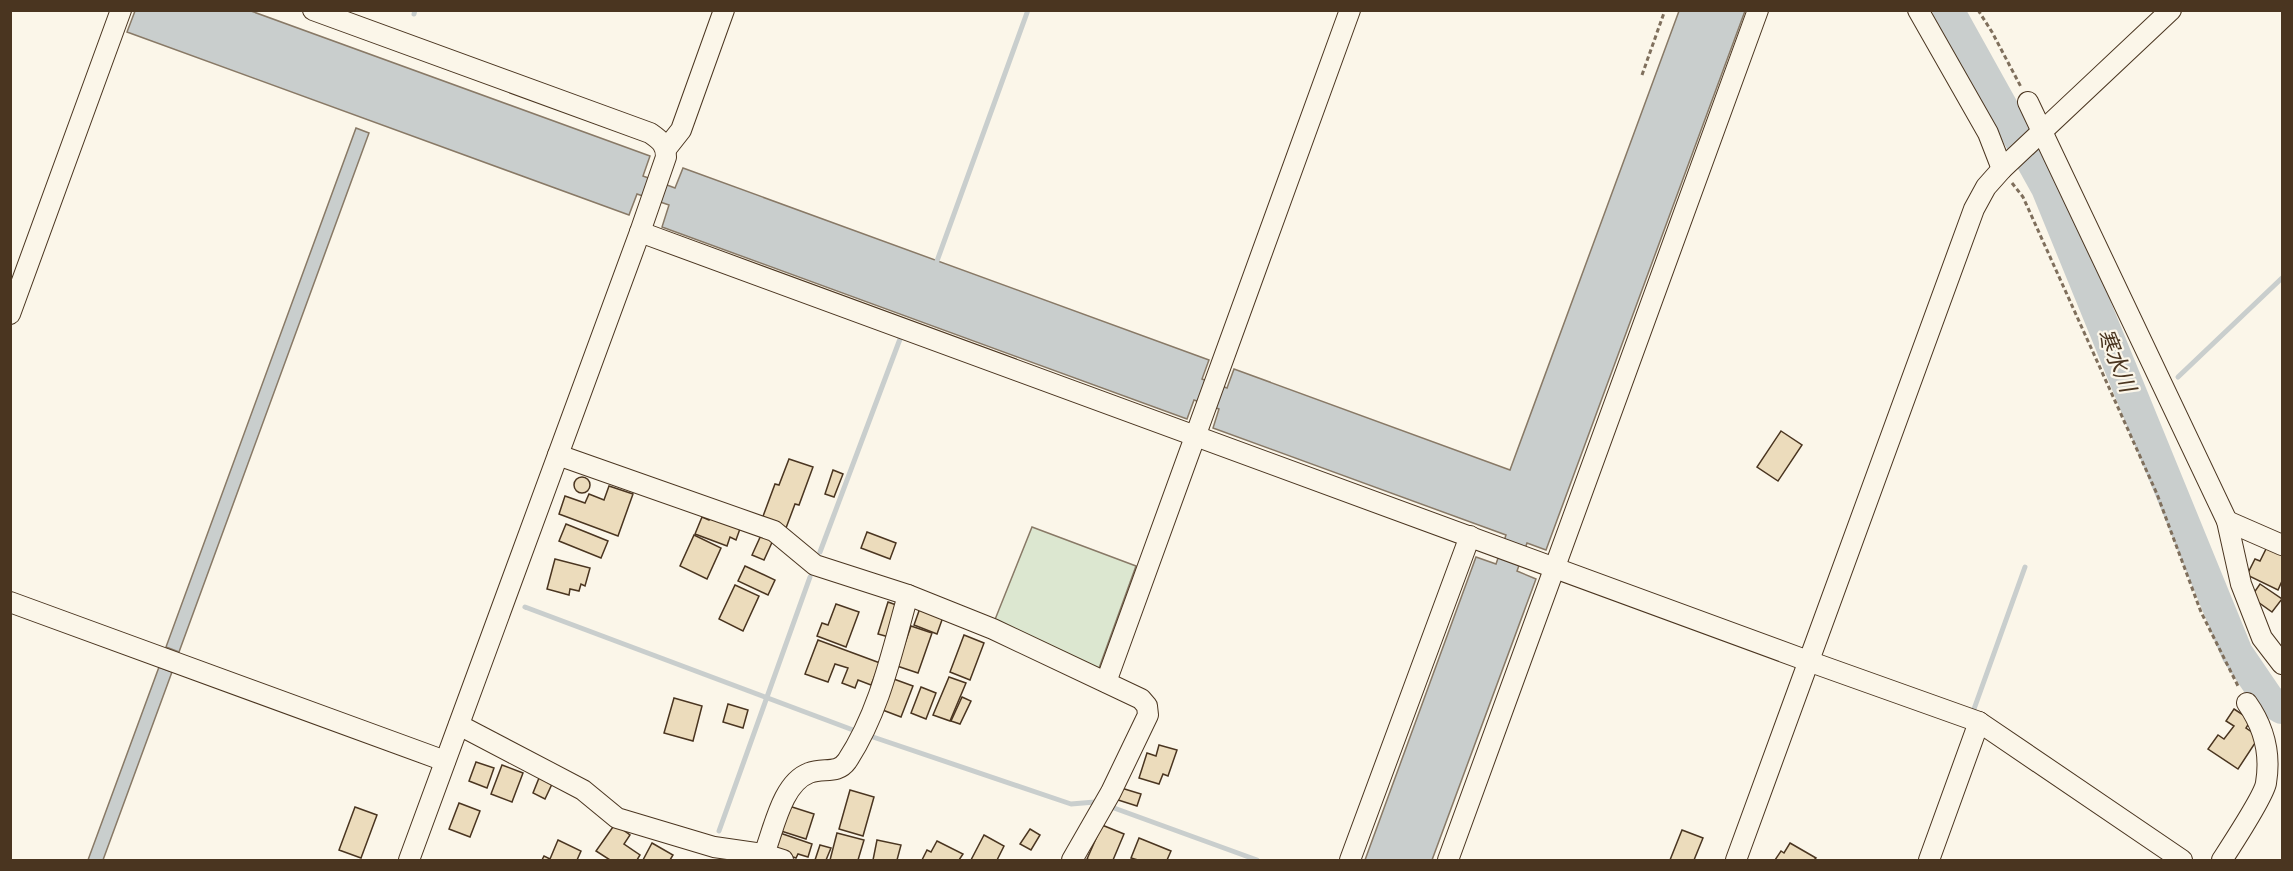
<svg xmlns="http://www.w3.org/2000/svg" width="2293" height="871" font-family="'Archivo Narrow','Noto Sans JP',sans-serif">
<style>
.green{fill:#dce7d0;stroke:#887966;stroke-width:1.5}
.water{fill:#c9cecd;stroke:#887966;stroke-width:1.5}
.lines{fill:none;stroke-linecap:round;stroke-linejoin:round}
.stream{stroke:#c9cecd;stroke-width:5}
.river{stroke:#c9cecd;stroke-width:32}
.building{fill:#ecdcbc;stroke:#4a3520;stroke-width:1.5}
.minor-casing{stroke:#4a3520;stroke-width:22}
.path{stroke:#7f6f5c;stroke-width:3;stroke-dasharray:4.5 3;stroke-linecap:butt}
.minor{stroke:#fbf6e9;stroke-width:20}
.labels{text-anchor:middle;stroke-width:4.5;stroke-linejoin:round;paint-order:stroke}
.water-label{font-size:22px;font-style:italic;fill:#4a3520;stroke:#fbf6e9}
</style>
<rect width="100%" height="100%" fill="#fbf6e9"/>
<polygon class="green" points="1032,527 1136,566 1098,671 994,622"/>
<g class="water">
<polygon points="135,11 251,11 650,156 643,176 675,188 683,168 1209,360 1202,379 1227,388 1234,369 1510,470 1679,11 1745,11 1546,550 1527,543 1517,571 1536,579 1432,860 1365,860 1476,557 1496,564 1506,535 1213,428 1219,409 1194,400 1187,419 662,227 669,205 637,194 629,215 127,32"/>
<polygon points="356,128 369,133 179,652 166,647"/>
<polygon points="159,667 172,672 103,860 88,860"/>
</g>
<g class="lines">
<g class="stream">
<polyline points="414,14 415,10"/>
<polyline points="937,261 1028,10"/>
<polyline points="2178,377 2282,278"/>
<polyline points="820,552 900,339"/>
<polyline points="525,607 853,730"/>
<polyline points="1974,709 2025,567"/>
<polyline points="873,737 1071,804 1095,802"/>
<polyline points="1114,808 1257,860"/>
<polyline points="719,831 810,577"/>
</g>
<polyline class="river" points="1948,10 2047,188 2237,653 2269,700 2282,708"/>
</g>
<g class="building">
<polygon points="1781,431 1802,445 1778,481 1757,467"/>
<polygon points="789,459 813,467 799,505 795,504 786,528 762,519 775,484 779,485"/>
<polygon points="833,470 843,474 834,497 825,494"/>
<circle cx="582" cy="485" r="8"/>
<polygon points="609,486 633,494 618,536 559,514 565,496 585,503 589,494 604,500"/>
<polygon points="712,515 741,526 736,540 730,537 727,546 695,534 702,517 709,520"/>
<polygon points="566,524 608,541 601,558 559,541"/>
<polygon points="867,532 896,543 890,559 861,548"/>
<polygon points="762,533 774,538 764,560 752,555"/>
<polygon points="694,535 721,548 707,579 680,566"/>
<polygon points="2268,545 2282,552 2282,581 2278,590 2247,575 2255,559 2260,561"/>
<polygon points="555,559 590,568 585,586 581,584 579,591 570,589 569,595 547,589"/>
<polygon points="745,566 775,580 768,595 738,581"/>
<polygon points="2260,584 2282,599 2272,612 2251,597"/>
<polygon points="735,585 759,596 743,631 719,619"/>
<polygon points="888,602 899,606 889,637 878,634"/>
<polygon points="836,604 859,612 846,647 817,636 822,623 828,625"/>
<polygon points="920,608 943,617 937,634 914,625"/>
<polygon points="911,626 932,633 918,673 897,666"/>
<polygon points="964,635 984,643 970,680 950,672"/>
<polygon points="818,640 880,663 871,685 858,680 855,688 842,683 848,668 835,664 828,682 805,674"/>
<polygon points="949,677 966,683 950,721 933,715"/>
<polygon points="891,678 913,686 901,717 880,709"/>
<polygon points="921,687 936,693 926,719 911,713"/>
<polygon points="962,697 971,701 960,724 951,721"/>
<polygon points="674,698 702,706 693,741 664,733"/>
<polygon points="728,704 748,710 743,728 723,722"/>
<polygon points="2234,709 2251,720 2246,728 2259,737 2238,769 2208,749 2218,735 2224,739 2234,726 2226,721"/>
<polygon points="1159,745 1177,750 1168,776 1163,774 1159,784 1139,778 1147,753 1156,756"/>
<polygon points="476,762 494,768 487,788 469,781"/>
<polygon points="502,765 523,773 512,802 491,794"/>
<polygon points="539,778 552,784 545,799 533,793"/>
<polygon points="1118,787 1141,794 1137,806 1115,799"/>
<polygon points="850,790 874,797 863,836 839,829"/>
<polygon points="459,803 480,811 470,837 449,829"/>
<polygon points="789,806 814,814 806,839 781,831"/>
<polygon points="355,807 377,815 361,858 339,850"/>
<polygon points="615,824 630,835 624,844 640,855 637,860 610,860 596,851"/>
<polygon points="1102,825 1124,834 1113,860 1090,860 1087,859"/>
<polygon points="1030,829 1040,835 1031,850 1020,844"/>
<polygon points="1682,830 1703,838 1694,860 1670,860"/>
<polygon points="780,833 812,844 808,857 798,854 796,858 775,851"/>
<polygon points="837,833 864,840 858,860 830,860"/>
<polygon points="984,835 1004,846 997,860 971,860"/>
<polygon points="1139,838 1171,851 1167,860 1138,860 1131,858"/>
<polygon points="558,840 581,851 577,860 542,860 544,856 550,859"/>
<polygon points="877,840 901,845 897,860 873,860"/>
<polygon points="937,841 963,854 959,860 922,860 927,850 931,852"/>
<polygon points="652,843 673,855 670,860 643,860"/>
<polygon points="1790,843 1816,858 1814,860 1775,860 1781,851 1784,853"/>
<polygon points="820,845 831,848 826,860 815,860"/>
</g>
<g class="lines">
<g class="minor-casing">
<g id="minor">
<path d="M313 10 650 133C660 140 666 144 666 157L640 232 409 860"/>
<polyline points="1918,10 1988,133 2002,169"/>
<polyline points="2028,102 2227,521 2241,584 2262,638 2282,664"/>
<polyline points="666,149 681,130 724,10"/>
<polyline points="640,232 1808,661 1979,722 2182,860"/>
<polyline points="10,314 121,10"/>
<polyline points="558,455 774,531 815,565 908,595 993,629 1141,699 1147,706 1148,715 1111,792 1072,860"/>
<polyline points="2227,521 2282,545"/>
<polyline points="10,602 445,761"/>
<polyline points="1106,682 1350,10"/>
<polyline points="459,725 583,790 617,818 714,847 764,854 783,860"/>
<path d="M764 854C774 829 782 783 809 773 823 767 837 775 847 761 880 711 892 651 908 595"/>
<polyline points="1350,860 1470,536"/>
<polyline points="1448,860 1758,10"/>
<polyline points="1736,860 1974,209 1986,187 2002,169 2171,10"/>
<polyline points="1929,860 1979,722"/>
<path d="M2222 860C2231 846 2264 796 2266 783 2271 753 2264 727 2247 703"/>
</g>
</g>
<g class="path">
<polyline points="1978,10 1992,32 2021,87"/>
<polyline points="1642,75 1665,10"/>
<polyline points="2012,183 2023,197 2157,494 2201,612 2239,688"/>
</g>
<use href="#minor" class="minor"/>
</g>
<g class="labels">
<g class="water-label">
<text transform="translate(2117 360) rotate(68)" y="8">寒水川</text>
</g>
</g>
<rect width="2293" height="871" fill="none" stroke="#4a3520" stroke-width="24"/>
</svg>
